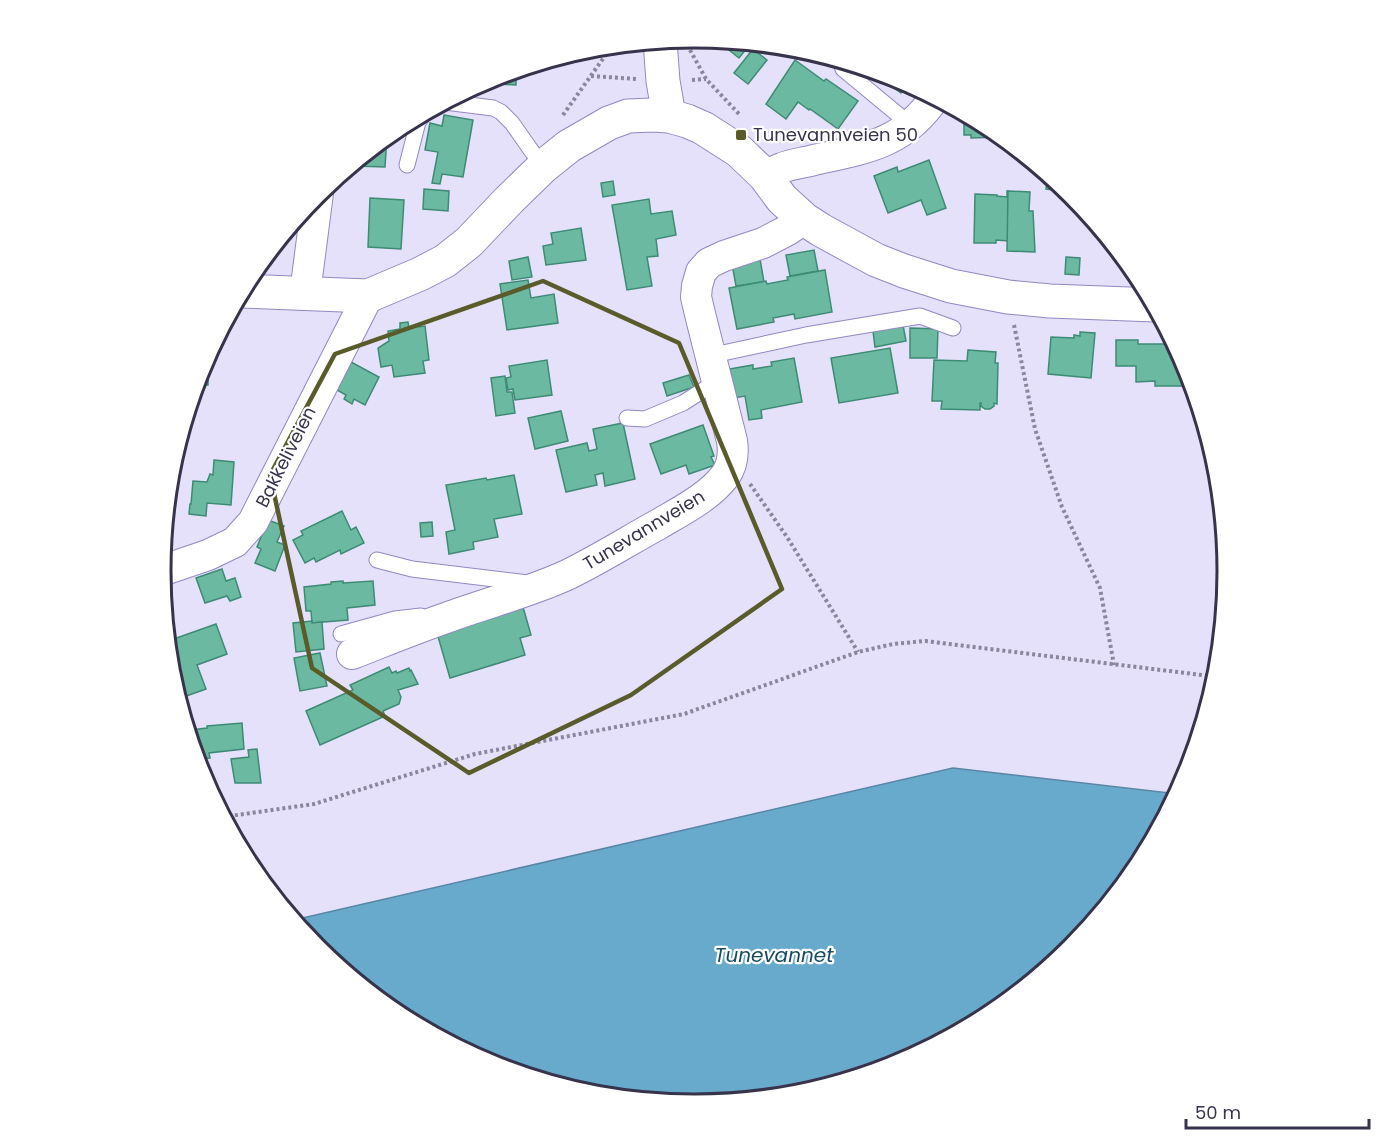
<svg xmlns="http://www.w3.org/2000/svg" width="1390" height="1143" font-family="Poppins,sans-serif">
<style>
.water{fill:#68aacc;stroke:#5986a5;stroke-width:1.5}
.building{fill:#6cb9a1;stroke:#3e8b75;stroke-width:1.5}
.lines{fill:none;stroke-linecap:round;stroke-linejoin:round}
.service-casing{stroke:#9288c2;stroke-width:17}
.minor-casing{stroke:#9288c2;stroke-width:32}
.tertiary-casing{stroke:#9288c2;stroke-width:35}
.path{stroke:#8a869e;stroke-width:4;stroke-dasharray:3 3;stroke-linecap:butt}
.service{stroke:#fff;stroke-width:15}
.minor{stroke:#fff;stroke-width:30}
.tertiary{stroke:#fff;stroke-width:33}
.marked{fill:none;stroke:#595c2a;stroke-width:4.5;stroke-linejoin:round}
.poi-dot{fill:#595c2a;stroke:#fff;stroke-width:2}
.labels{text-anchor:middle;stroke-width:4.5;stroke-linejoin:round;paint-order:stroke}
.poi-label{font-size:18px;fill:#37334b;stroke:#fff;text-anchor:start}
.street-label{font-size:18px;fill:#37334b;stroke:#fff}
.water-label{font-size:20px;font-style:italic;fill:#154b63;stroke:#fff}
.rim{fill:none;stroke:#37334b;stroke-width:3}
</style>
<rect width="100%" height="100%" fill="#e5e1fa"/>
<polygon class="water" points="953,768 1179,794 1139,868 1072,949 991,1016 899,1065 799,1095 695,1105 590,1095 490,1065 398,1015 317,949 294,920"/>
<g class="building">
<polygon points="715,39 751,43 739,58"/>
<polygon points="753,49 767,60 748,84 734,73"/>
<polygon points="795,60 824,81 826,79 858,101 838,129 810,109 809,110 798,102 786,119 766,104"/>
<polygon points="516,70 516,85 482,83 491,78"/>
<polygon points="883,73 900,78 908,83 901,93 880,78"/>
<polygon points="444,115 473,120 463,177 442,174 440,184 432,183 438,152 425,150 430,123 442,126"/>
<polygon points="972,117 992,128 1006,139 1001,140 1001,137 971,138 971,135 964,135 964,121 972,121"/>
<polygon points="387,137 385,167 355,166 355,163"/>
<polygon points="929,160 946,208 927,215 921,200 888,213 874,176 897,167 898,172"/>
<polygon points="1048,174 1049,174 1070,192 1046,189"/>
<polygon points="613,181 615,195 603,197 601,183"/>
<polygon points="424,189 449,191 448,211 423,209"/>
<polygon points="1007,191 1008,191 1008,241 996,240 996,243 974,243 975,194 997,195 997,196 1007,197"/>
<polygon points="1008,191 1030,192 1029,211 1033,211 1035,252 1007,251"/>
<polygon points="370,198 404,200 401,249 368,247"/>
<polygon points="649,199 651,214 672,211 676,235 656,239 658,256 647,257 652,286 627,290 612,205"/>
<polygon points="299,216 297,231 288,230"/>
<polygon points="581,228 586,260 546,265 543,246 553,244 551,233"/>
<polygon points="814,250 818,271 790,276 786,255"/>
<polygon points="528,257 532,277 512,280 509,261"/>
<polygon points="1066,257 1080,258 1079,275 1065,274"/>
<polygon points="760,259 764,282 736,286 732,264"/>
<polygon points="825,270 832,312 795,319 794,314 773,318 774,322 737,329 729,288 766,281 767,284 788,280 787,277"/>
<polygon points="528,280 531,298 554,294 558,323 507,330 500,284"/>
<polygon points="408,322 409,328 425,326 429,360 423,361 425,373 394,377 392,365 381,367 378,348 389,341 388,331 400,329 400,323"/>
<polygon points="903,325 906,341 875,347 873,331"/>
<polygon points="910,328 938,329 937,358 910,358"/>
<polygon points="1080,332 1095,333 1091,378 1048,374 1051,337 1074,338 1074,335 1080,336"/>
<polygon points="1116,340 1138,340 1138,344 1176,344 1182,355 1182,386 1155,386 1155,381 1136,382 1136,366 1116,366"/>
<polygon points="890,348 898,393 839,403 831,358"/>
<polygon points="968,350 996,352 995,363 998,363 997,404 994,403 994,406 990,409 985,409 981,406 981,403 980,403 980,410 941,409 942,401 932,401 934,360 967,361"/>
<polygon points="208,355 209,355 208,385 196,385 202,367"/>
<polygon points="794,358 802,402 761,410 762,418 749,420 745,396 734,398 729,369 753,365 753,369 772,366 771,362"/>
<polygon points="547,360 552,395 515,400 513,389 508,390 506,378 511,377 509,366"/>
<polygon points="351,362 379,377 365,405 354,399 352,404 344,399 346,395 337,390"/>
<polygon points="689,375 694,387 667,396 663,383"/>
<polygon points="505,376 507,392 512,392 515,413 496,416 491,378"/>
<polygon points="195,389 195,408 189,408"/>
<polygon points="561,411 568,441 535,449 528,418"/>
<polygon points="623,423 635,479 605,486 603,473 595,475 597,485 566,492 556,450 587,443 589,451 597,449 593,429"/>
<polygon points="703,425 714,456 711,457 715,465 689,474 686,465 661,474 650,444"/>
<polygon points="214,460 234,462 231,505 207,503 206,516 189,514 190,504 191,504 193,481 207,482 210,474 213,475"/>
<polygon points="514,475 522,514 494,519 498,537 473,542 474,549 449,554 446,532 455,530 446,485 486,478 487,480"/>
<polygon points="342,511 351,530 356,527 364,543 341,554 340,550 316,562 314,558 305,563 293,540 303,535 301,531"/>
<polygon points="268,520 284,526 277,542 285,545 275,571 255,563 261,549 257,547"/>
<polygon points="432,522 433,536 421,537 420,523"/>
<polygon points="222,569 226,581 235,578 241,597 230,601 227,596 205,603 196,578"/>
<polygon points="343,581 343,583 373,581 375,605 347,608 348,620 312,623 311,611 306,611 304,587 331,584 331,582"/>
<polygon points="523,607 531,635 520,638 525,655 450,678 437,633"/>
<polygon points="312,621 312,623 322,622 324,649 296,652 293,623"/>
<polygon points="216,624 227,654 197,665 206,689 178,699 171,675 168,641"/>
<polygon points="320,653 327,686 300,691 294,658"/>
<polygon points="389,667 392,673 396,671 397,673 409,668 410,671 411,670 418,684 398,690 401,697 399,704 383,711 385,716 320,745 306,711 353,690 350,685"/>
<polygon points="242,723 244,749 209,753 210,758 197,759 187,728 190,728 190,730 207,728 207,726"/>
<polygon points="257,749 261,783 235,783 231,759 249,757 248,750"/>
</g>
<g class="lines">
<g class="service-casing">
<g id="service">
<polyline points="840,60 843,69 901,117 909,125"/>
<polyline points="445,102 493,108 501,112 512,123 533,153 544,166"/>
<polyline points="407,165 418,122 424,114"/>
<polyline points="709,356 806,335 920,316 953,328"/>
<polyline points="627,418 645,419 683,403 716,382"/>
<polyline points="377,560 412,569 528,583"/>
<polyline points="341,634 395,619 421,616"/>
</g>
</g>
<g class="minor-casing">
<g id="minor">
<path d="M765 176C770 174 776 170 782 168 791 164 803 163 814 160 864 149 904 144 935 97"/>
<polyline points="305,293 318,193"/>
<polyline points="161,571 208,555 235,542 253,522 368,296"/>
<path d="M352 654C383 642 414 629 446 618 486 603 528 593 567 575 598 560 628 541 659 524 681 511 709 497 725 476 733 465 734 454 732 441L701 318 696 297 697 286 701 272 709 263 724 256 763 243 788 230 804 219"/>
</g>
</g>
<g class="tertiary-casing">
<g id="tertiary">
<polyline points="660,41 663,81 669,116"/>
<polyline points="242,291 368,296 420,274 445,261 469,242 509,200 544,166 569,146 609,123 628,116 653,115 669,116 687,121 703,128 739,151 765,176 782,199 804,219 821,230 876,260 904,271 951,286 1008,297 1050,301 1155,305"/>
</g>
</g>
<g class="path">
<polyline points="690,50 706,79 740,115"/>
<polyline points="591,76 637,79"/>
<polyline points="692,80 706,79"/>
<polyline points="563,115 612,46"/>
<polyline points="1014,325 1035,429 1062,507 1100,588 1114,665"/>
<polyline points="750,484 787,537 858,652"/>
<polyline points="223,817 314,804 475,754 684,714 858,652 893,644 925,641 1218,677"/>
</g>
<use href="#service" class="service"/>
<use href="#minor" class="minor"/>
<use href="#tertiary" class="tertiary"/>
</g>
<path class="marked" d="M543 281 679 343 782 589 631 695 469 773 312 668 270 475 335 354Z"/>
<rect class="poi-dot" x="735" y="129" width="12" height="12" rx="3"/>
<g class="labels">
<g class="poi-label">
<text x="753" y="141">Tunevannveien 50</text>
</g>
<g class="street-label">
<text transform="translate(286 457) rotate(-63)" y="6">Bakkeliveien</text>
<text transform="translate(644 530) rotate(-31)" y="6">Tunevannveien</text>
</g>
<g class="water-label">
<text x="774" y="962">Tunevannet</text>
</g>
</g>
<path d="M0 0H1390V1143H0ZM171 571a523 523 0 1 1 1046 0a523 523 0 1 1-1046 0Z" fill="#fff" fill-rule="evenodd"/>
<path class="rim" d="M171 571a523 523 0 1 1 1046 0a523 523 0 1 1-1046 0Z"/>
<path d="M1186 1119v9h183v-9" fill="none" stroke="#37334b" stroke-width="3"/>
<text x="1195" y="1119" font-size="18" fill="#37334b" stroke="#ffffff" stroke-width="4.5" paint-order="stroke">50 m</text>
</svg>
